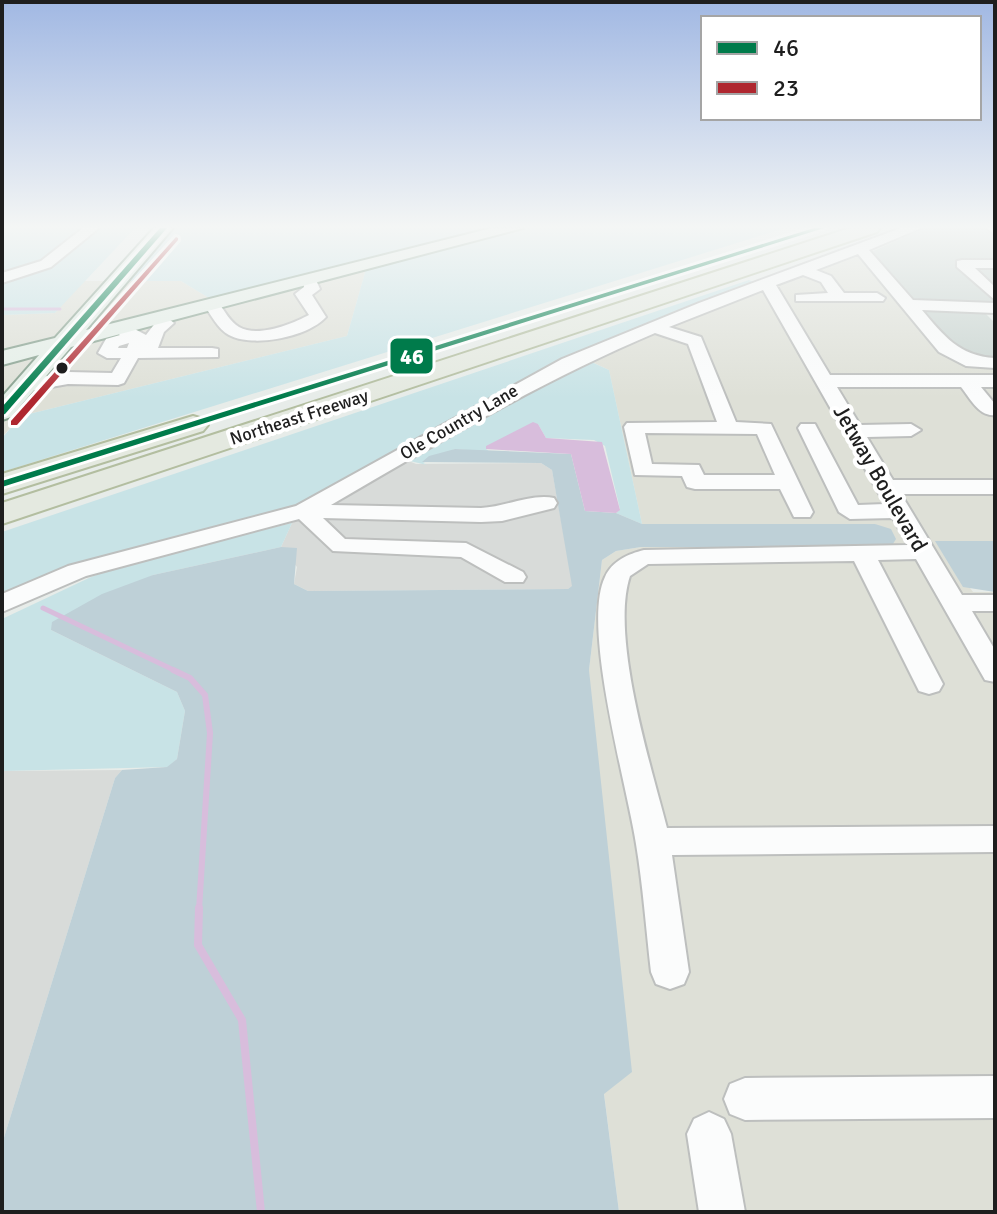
<svg xmlns="http://www.w3.org/2000/svg" width="997" height="1214" font-family="Signika,sans-serif">
<style>
.residential{fill:#d8dbd9}
.industrial{fill:#dee0d7}
.construction{fill:#c9d4d0}
.grass{fill:#c8e3e6}
.forest{fill:#bed0d7}
.water{fill:#d8bddc}
.lines{fill:none;stroke-linecap:round;stroke-linejoin:round}
.stream-far3{stroke:#d8bddc;stroke-width:3}
.stream-far2{stroke:#d8bddc;stroke-width:5}
.stream-far1{stroke:#d8bddc;stroke-width:6}
.stream{stroke:#d8bddc;stroke-width:8}
.minor-casing{stroke:#bdbfbe;stroke-width:4}
.major-casing{stroke:#86a08e;stroke-width:4}
.highway-casing{stroke:#b3bea0;stroke-width:4}
.minor{fill:#fbfcfc;fill-rule:evenodd}
.major{fill:#e5efe8;fill-rule:evenodd}
.highway{fill:#e4e9e0;fill-rule:evenodd}
.bus-1-casing{stroke:#fff;stroke-width:6}
.bus-2-casing{stroke:#fff;stroke-width:6}
.bus-1{fill:#007b4b;fill-rule:evenodd}
.bus-2{fill:#af272f;fill-rule:evenodd}
.bus-dot{fill:#1e1e1e;stroke:#fff;stroke-width:3}
.labels{text-anchor:middle;stroke-width:8;stroke-linejoin:round;paint-order:stroke}
.far-street-label{font-size:18px;fill:#1e1e1e;stroke:#fff}
.street-label{font-size:22px;fill:#1e1e1e;stroke:#fff}
.line-badge{stroke:#fff;stroke-width:3}
.badge-label{font-size:22px;text-anchor:middle;font-weight:bold;fill:#fff}
</style>
<rect width="100%" height="100%" fill="#e7ece9"/>
<g class="residential">
<polygon points="406,460 416,464 541,463 552,470 573,586 568,589 308,591 294,584 297,567 281,547 292,523 340,502"/>
<polygon points="122,770 115,778 2,1144 2,771"/>
</g>
<g class="industrial">
<polygon points="869,248 995,361 995,541 936,541 973,592 995,592 995,1212 619,1212 604,1093 589,670 602,560 616,551 641,547 890,547 875,524 642,524 609,370 577,355"/>
<polygon points="356,263 366,269 347,336 21,416 2,437 2,315 55,313 83,281 181,281 209,298"/>
</g>
<polygon class="construction" points="925,228 995,228 995,313 986,314 995,323 995,361 951,349 871,252"/>
<g class="grass">
<path d="M2 228H87C60 252 36 265 2 276Z"/>
<polygon points="97,228 135,228 55,313 2,315 2,281 51,268"/>
<polygon points="169,228 503,228 209,298 181,281 127,281"/>
<polygon points="529,228 785,228 2,472 2,438 21,416 347,336 366,269"/>
<polygon points="749,280 757,284 655,323 294,508 2,594 2,532"/>
<polygon points="587,360 609,370 642,524 616,513 620,509 605,446 594,440 546,438 538,424 486,449 490,452 455,449 423,463 427,465 406,460"/>
<polygon points="292,523 281,547 153,575 51,630 177,692 185,711 177,759 168,767 2,771 2,619 91,577 137,561"/>
</g>
<g class="forest">
<polygon points="455,449 571,454 585,511 616,513 642,524 875,524 891,529 896,539 891,547 641,547 616,551 602,560 589,670 632,1072 604,1094 619,1212 2,1212 2,1144 115,778 122,770 167,767 177,759 185,711 177,692 51,630 52,622 102,594 153,575 281,547 297,548 294,584 308,591 568,589 572,586 552,470 541,463 422,462 429,456"/>
<polygon points="935,541 995,541 995,592 963,587"/>
</g>
<polygon class="water" points="533,422 538,424 546,438 602,442 620,510 616,513 585,511 571,454 486,449 486,446"/>
<g class="lines">
<polyline class="stream-far3" points="2,309 60,309"/>
<polyline class="stream-far2" points="43,608 178,672"/>
<polyline class="stream-far1" points="173,670 190,678 205,695 210,733 199,910"/>
<polyline class="stream" points="199,908 198,945 242,1020 261,1212"/>
<g class="minor-casing">
<g id="minor">
<polygon points="83,228 99,228 51,267 2,283 2,273 41,261"/>
<path d="M901 228H921L869 250 913 300 995 303V313L922 310C944 336 959 356 995 358V368L966 366 939 352 858 254 816 270 831 276 844 293H877L885 298 883 301H796V295L828 293 821 282 803 275 776 285 830 375H995V387H981L995 404V415C979 417 970 398 961 387H837L860 425 911 424 921 430 911 436 867 437 893 480H995V494H901L962 595H995V611H972L995 650V682L985 680 916 559 878 560 943 684 939 691 929 694 919 691 854 561 648 564 630 576C610 636 651 766 667 828L995 826V852L672 855 689 972 684 984 670 989 656 984 651 972C646 929 643 886 636 844 627 785 581 626 605 577 612 561 628 554 644 550L908 545 893 518 850 519 839 512 798 428 801 424H815L858 505 885 504 763 290 669 327 701 337 736 422 771 424 813 512 810 517H794L780 489H695L687 487 682 476 635 475 624 427 627 423 717 422 688 344 655 333C541 381 438 443 331 505L481 508C504 507 533 493 554 498L557 503 554 508 502 521 481 522 323 518 345 539 466 543 523 572 526 577 523 582H505L461 557 333 551 299 519 86 576 2 612V594L68 566 296 506 562 359 699 303ZM645 433 757 434 775 475H704L699 465 652 464Z"/>
<polygon points="986,228 995,228 995,234"/>
<polygon points="962,260 995,260 995,268 975,268 995,287 995,300 957,267 957,261"/>
<path d="M303 277 316 280 320 289 312 295 326 317C308 337 253 348 229 335 218 329 211 315 204 305L218 302C224 310 230 322 239 327 258 338 292 324 309 315L295 294 304 287Z"/>
<path d="M160 312 174 323 164 332 158 348H212L218 349V357L138 358 124 383 118 385 68 384 23 392 14 386 16 382 68 372 112 373 121 358H107L98 353 106 339 120 335 111 328 113 324H125L146 335 156 322 152 317ZM129 343 127 348H118L119 346Z"/>
<polygon points="995,1076 995,1118 745,1120 730,1114 724,1099 730,1084 745,1078"/>
<polygon points="709,1112 724,1119 731,1134 745,1212 699,1212 687,1134 694,1119"/>
</g>
</g>
<g class="major-casing">
<polygon id="major" points="154,228 173,228 86,330 492,228 523,228 71,347 11,417 2,420 2,397 39,355 2,365 2,351 55,338"/>
</g>
<g class="highway-casing">
<g id="highway">
<polygon points="850,228 880,228 877,232 2,524 2,503"/>
<polygon points="193,416 203,419 208,425 203,431 2,494 2,474"/>
</g>
</g>
<use href="#minor" class="minor"/>
<use href="#major" class="major"/>
<use href="#highway" class="highway"/>
<g class="bus-1-casing">
<g id="bus-1">
<polygon points="160,228 167,228 5,414 2,415 2,407"/>
<polygon points="814,228 824,228 2,487 2,481"/>
</g>
</g>
<g class="bus-2-casing">
<polygon id="bus-2" points="176,237 178,238 178,240 17,425 11,425 11,421"/>
</g>
<use href="#bus-1" class="bus-1"/>
<use href="#bus-2" class="bus-2"/>
</g>
<linearGradient id="sky" x2="0" y2="1"><stop stop-color="#a1b8e3"/><stop offset="0.57" stop-color="#f4f6f5"/><stop offset="1" stop-color="#f4f6f5" stop-opacity="0"/></linearGradient>
<rect width="997" height="398" fill="url(#sky)"/>
<circle class="bus-dot" cx="62" cy="368" r="7"/>
<g class="labels">
<g class="far-street-label">
<text transform="translate(299 417) rotate(-18)" y="6">Northeast Freeway</text>
<text transform="translate(459 422) rotate(-30)" y="6">Ole Country Lane</text>
</g>
<g class="street-label">
<text transform="translate(881 478) rotate(60)" y="8">Jetway Boulevard</text>
</g>
</g>
<rect class="line-badge" x="389" y="337" width="45" height="38" rx="8" fill="#007b4b"/>
<g class="badge-label">
<text x="412" y="364">46</text>
</g>
<rect width="997" height="1214" fill="none" stroke="#1e1e1e" stroke-width="8"/>
<rect x="701" y="16" width="280" height="104" fill="#ffffff" stroke="#a5a5a5" stroke-width="2"/>
<rect x="717" y="42" width="40" height="12" fill="#007b4b" stroke="#a5a5a5" stroke-width="2"/>
<text x="773" y="56" font-size="24" fill="#1e1e1e">46</text>
<rect x="717" y="82" width="40" height="12" fill="#af272f" stroke="#a5a5a5" stroke-width="2"/>
<text x="773" y="96" font-size="24" fill="#1e1e1e">23</text>
</svg>
